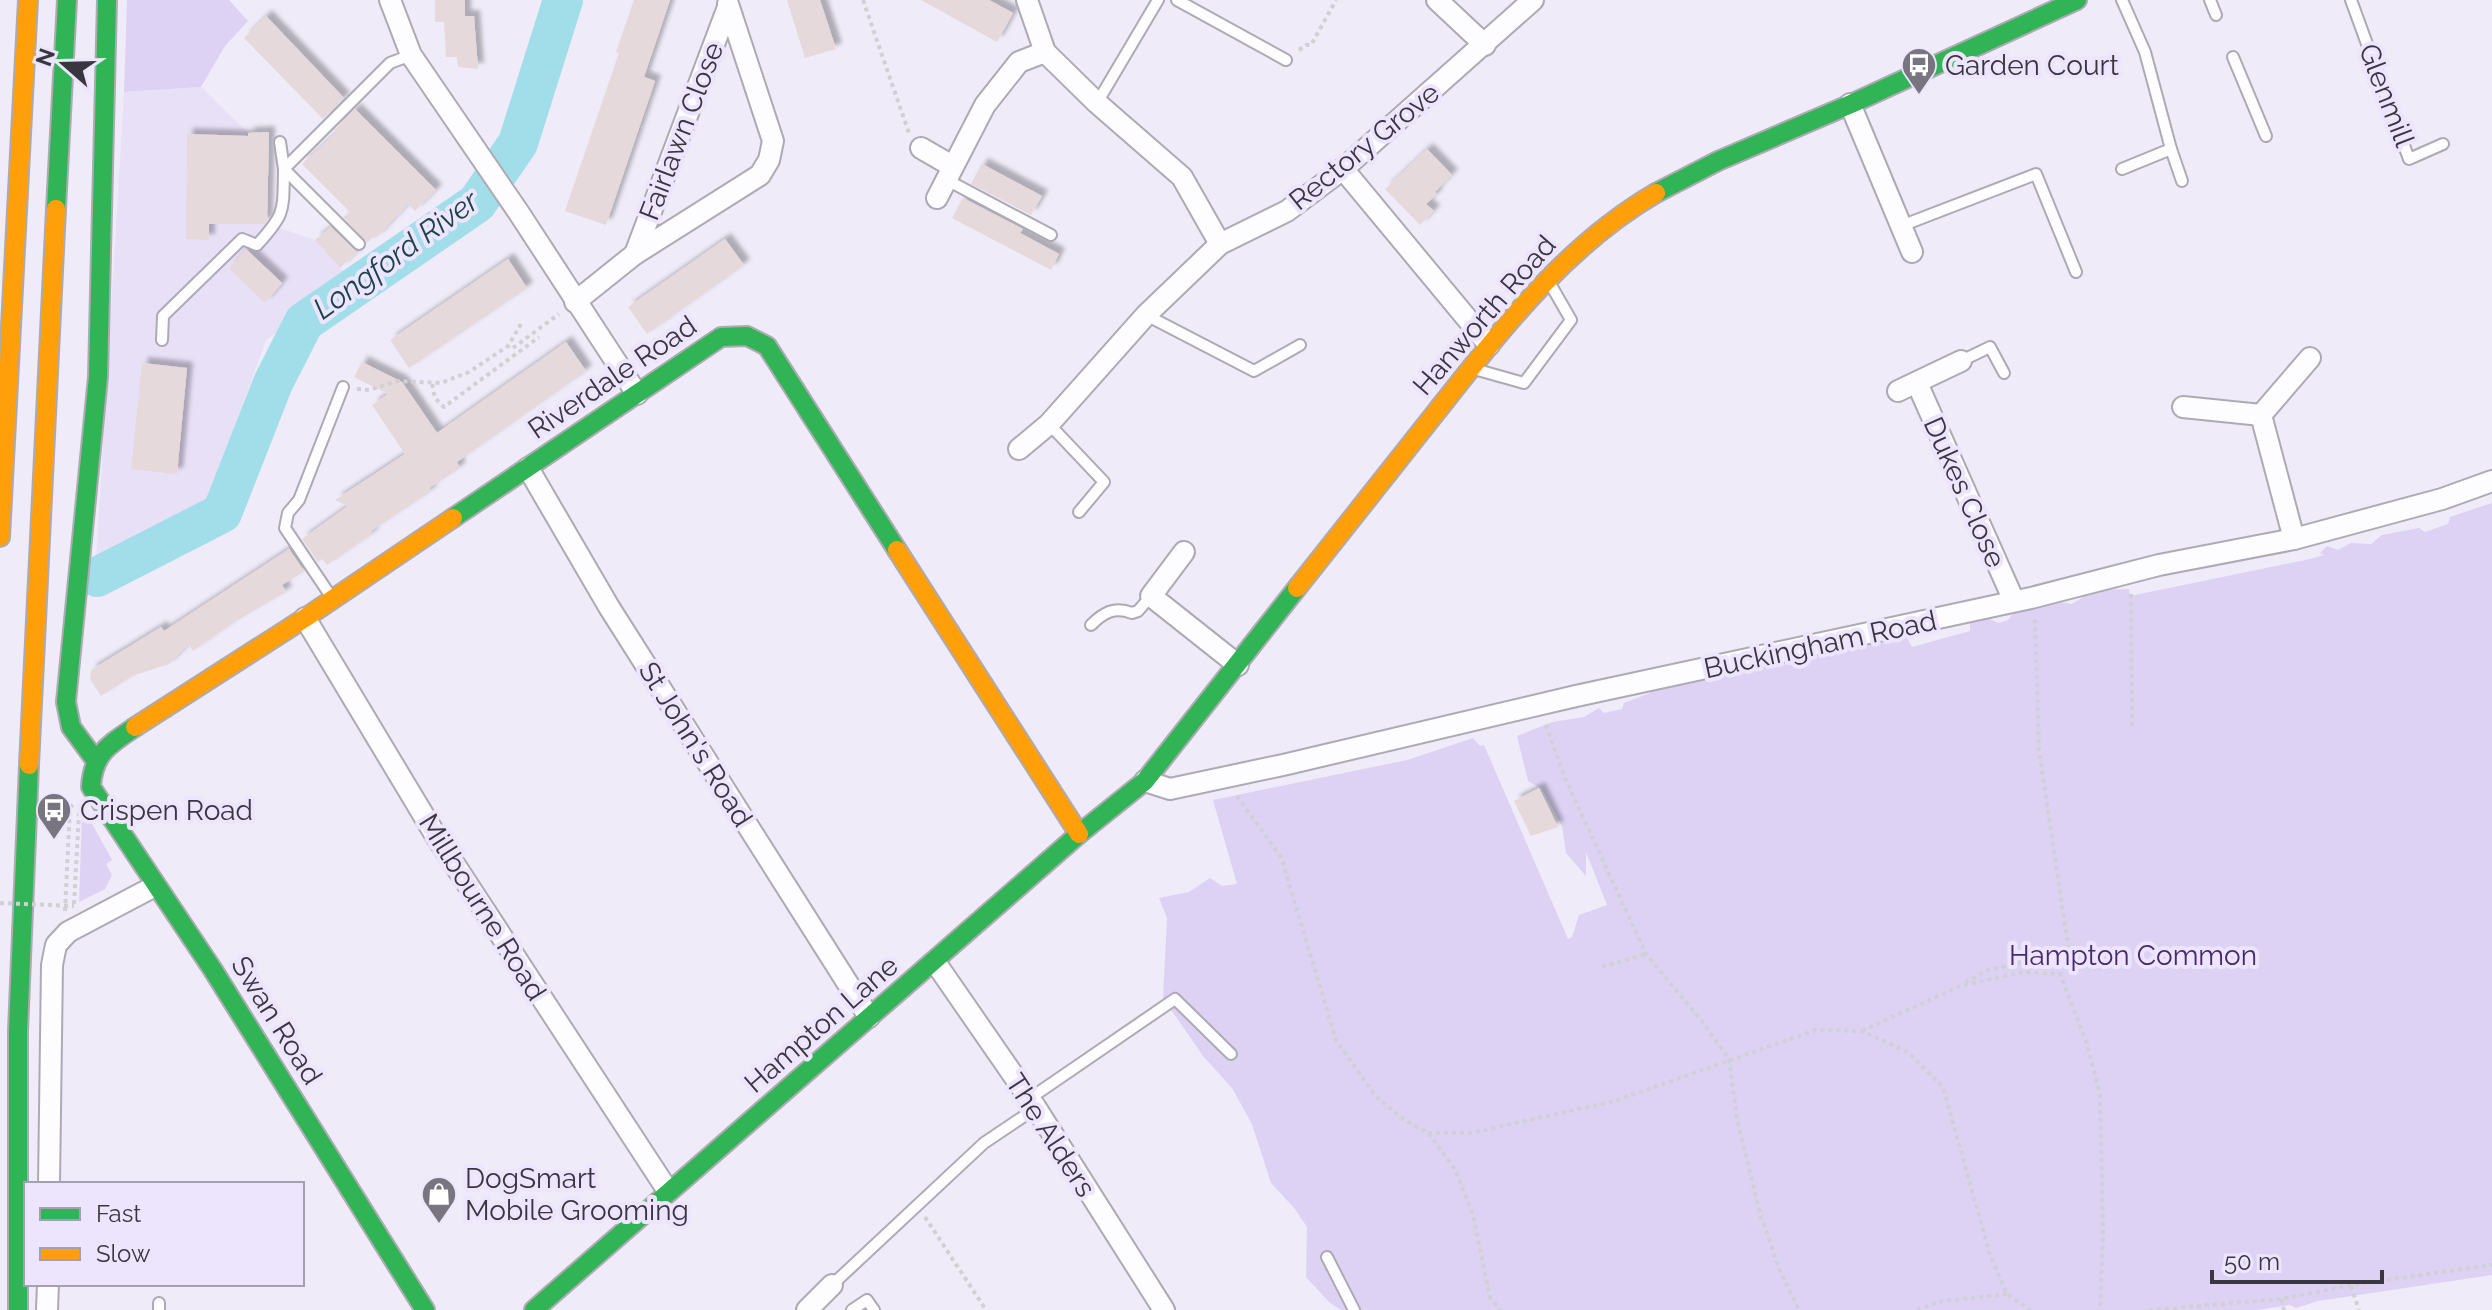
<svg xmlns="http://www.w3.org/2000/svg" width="2492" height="1310" font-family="Raleway,sans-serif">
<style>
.built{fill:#e8e0f7}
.green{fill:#ddd2f4}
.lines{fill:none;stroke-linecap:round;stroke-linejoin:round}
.river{stroke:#a1deea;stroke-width:40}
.building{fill:#e5d9dc;filter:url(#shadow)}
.lane-casing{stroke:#adaab4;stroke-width:14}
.street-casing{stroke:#adaab4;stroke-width:24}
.fast-casing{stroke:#adaab4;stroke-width:22}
.slow-casing{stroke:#adaab4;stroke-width:22}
.path{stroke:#d1d0d4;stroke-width:4;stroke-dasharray:4 4;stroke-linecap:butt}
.lane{stroke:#fdfcfe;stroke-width:10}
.street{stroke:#fdfcfe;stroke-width:20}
.fast{stroke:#30b455;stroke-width:18}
.slow{stroke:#ff9f0a;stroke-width:18}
.path-bridge{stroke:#d1d0d4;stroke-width:4;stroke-dasharray:4 4;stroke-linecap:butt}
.labels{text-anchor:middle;stroke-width:8;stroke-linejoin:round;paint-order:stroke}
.poi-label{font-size:28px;fill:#393640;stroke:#ede5fe;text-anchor:start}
.street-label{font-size:28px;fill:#393640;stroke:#ede5fe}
.park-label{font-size:28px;fill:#482a6f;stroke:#ede5fe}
.water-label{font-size:30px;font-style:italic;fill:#1b444a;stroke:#ede5fe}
</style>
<defs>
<filter id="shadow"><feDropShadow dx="6" dy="-6" stdDeviation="2" flood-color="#0004"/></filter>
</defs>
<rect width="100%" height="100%" fill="#efebf8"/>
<polygon class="built" points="201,87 248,133 250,223 268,224 315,240 349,278 266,340 208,500 96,563 124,92"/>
<g class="green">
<polygon points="127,0 229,0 248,21 225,46 201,87 124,92"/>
<polygon points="2492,503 2492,1275 2318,1301 2296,1308 2290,1305 2257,1310 1341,1310 1330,1303 1306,1277 1307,1227 1295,1209 1271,1183 1252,1124 1232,1088 1203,1056 1163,998 1167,918 1159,898 1189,892 1210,878 1222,886 1237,884 1213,800 1407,760 1473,738 1480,746 1484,745 1568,939 1572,937 1579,915 1607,905 1586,852 1586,876 1566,853 1562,826 1542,789 1528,781 1517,736 1552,722 1584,717 1599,708 1604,713 1622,709 1624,703 1650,693 1664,678 1692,671 1735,676 1755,659 1805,657 1855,644 1907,638 1912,647 1970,631 1970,622 1987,618 1999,623 2008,620 2016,609 2041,599 2072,604 2094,590 2129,589 2130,596 2310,559 2324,555 2320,553 2327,546 2338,550 2351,543 2371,544 2382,535 2419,528 2425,532 2448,524 2450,517"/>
<polygon points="85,811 112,860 106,864 112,875 105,889 79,902 82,817"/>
</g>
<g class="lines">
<polyline class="river" points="97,577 222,513 273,383 304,322 477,203 518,143 563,0"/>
</g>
<g class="building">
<polygon points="435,0 465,0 465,16 474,16 478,69 458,67 457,57 446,57 444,22 435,22"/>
<polygon points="634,0 670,0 644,77 655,81 606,225 565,211 619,53 616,52"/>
<polygon points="787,0 820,0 836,49 805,58"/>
<polygon points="921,0 989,0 1013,13 997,42"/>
<polygon points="266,16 344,98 323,119 244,38"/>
<polygon points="355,109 436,190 415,211 408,204 376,238 374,236 367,243 343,217 350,212 302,164 337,132 334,130"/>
<polygon points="269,132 267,221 265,224 209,224 209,240 186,239 187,134 248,136 248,133"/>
<polygon points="1427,149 1452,175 1435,192 1437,194 1426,204 1434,211 1420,225 1385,189"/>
<polygon points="982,164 1042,196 1031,215 971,184"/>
<polygon points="963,198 1023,229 1020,233 1059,254 1051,270 952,218"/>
<polygon points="331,227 357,252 340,268 315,240"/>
<polygon points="725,239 744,265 647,334 628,307"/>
<polygon points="246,249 282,283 265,303 229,268"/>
<polygon points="508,259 527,288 409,368 390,340"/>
<polygon points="566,342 586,371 457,462 460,468 429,488 431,491 371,531 372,534 327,565 322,559 318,562 302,539 348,506 335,500 405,454 372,405 388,394 354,377 362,362 402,382 437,433"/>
<polygon points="142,363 187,368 177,474 131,469"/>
<polygon points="289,549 304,571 282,585 286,592 234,622 193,651 189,644 169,664 132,676 101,696 90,679 91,670 161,627 164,631"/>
<polygon points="1539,788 1558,827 1531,836 1514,801"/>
</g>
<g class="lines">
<g class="lane-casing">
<g id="lane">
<polyline points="1177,0 1286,60"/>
<polyline points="2210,0 2216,15"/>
<polyline points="2351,0 2409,159 2443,144"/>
<polyline points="2233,57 2266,136"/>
<polyline points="1097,103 1158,0"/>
<polyline points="280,142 284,169 359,244"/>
<polyline points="2171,149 2182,181"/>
<polyline points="2122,169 2171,149 2145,52 2122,0"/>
<polyline points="947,180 1051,235"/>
<polyline points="1901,226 2036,174 2076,272"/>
<polyline points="1146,315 1254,371 1300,345"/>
<path d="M162 340 163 316 242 239 257 245C286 213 283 212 284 169L390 63 411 55"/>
<polyline points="1961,361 1990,347 2004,373"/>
<polyline points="1474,369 1524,383 1571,320 1548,280"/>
<polyline points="1049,424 1104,482 1079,512"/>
<polyline points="332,598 285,528 288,513 299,500 343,387"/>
<path d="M1091 625C1103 613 1114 606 1132 613L1138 611 1151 596"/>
<polyline points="1029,1099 1175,999 1231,1054"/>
<polyline points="1327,1257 1354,1310"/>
<polyline points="832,1285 984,1143 1036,1108"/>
<polyline points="159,1303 159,1310"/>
<polyline points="852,1310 867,1300 874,1310"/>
</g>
</g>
<g class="street-casing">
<g id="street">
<polyline points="390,0 411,55 519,213 637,394"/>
<polyline points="1027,0 1045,52 1097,103 1182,177 1220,244"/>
<polyline points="1437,0 1485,45"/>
<polyline points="1850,104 1912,252"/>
<polyline points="921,148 952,166"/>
<polyline points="1343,169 1489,345"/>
<polyline points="937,198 985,105 1019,62 1045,52"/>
<polyline points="635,254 760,175 769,160 773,141 728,4"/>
<polyline points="575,302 635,254 728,7"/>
<polyline points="1917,383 2014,601"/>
<polyline points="1898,391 1961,361"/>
<polyline points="2183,407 2261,415 2294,539"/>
<polyline points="2261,415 2310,358"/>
<polyline points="1019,449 1049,424 1146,315 1220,244 1287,211 1343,169 1533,0"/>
<polyline points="528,468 609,607 869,1017"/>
<polyline points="1184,552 1151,596 1238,665"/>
<polyline points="305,618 436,836 668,1191"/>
<polyline points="1145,781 1170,789 1283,765 1576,696 2031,598 2159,565 2294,539 2442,499 2492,481"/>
<polyline points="935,962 1036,1108 1164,1310"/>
<polyline points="49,1184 52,965 56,945 68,932 155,886"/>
<polyline points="47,1310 48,1284"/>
<polyline points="807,1310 832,1285"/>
</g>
</g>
<g class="fast-casing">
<g id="fast">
<polyline points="1656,193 1718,161 1851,104 2077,0"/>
<polyline points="56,209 67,0"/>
<polyline points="453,518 721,337 747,336 767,346 897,550"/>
<path d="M135 727C109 745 93 753 91 787L213 970 425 1310"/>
<polyline points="96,761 71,727 66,702 98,377 107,0"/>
<polyline points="18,1310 18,1031 29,765"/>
<polyline points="534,1310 1079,834 1145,781 1297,588"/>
</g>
</g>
<g class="slow-casing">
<g id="slow">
<polyline points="0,537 28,0"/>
<polyline points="897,550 1079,834"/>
<path d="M1297 588C1344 529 1391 470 1437 411 1502 329 1565 246 1656 193"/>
<polyline points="135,727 305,618 453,518"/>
<polyline points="29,765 56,209"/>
</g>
</g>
<g class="path">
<polyline points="863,0 909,133"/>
<polyline points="1299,50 1306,45 1311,45 1336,0"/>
<polyline points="513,348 559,314"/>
<polyline points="432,384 435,398 444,407 539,337"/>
<polyline points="357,389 369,390 398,381 441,383 469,372 508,346 521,324"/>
<polyline points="2131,594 2132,729"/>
<polyline points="1546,725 1564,776 1646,954 1701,1020 1729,1059 1737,1119 1761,1217 1781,1273 1799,1310"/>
<polyline points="1237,796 1281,857 1336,1040 1376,1097 1406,1121 1428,1133 1455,1169 1473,1215 1490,1297 1500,1310"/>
<polyline points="74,904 79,813"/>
<polyline points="65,911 70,807 73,805"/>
<polyline points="1602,967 1646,954"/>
<polyline points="1965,982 1988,970 2069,952 2039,751 2035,619"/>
<polyline points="1862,1031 1960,986 2023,972 2060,974 2086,1041 2100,1095 2103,1232 2100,1310"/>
<polyline points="1428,1133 1471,1133 1615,1101 1816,1030 1862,1031 1908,1052 1943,1087 1990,1255 2007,1294 2030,1310"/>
<polyline points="925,1217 986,1310"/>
<polyline points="2351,1286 2359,1310"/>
<polyline points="2281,1299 2284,1310"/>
<polyline points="1917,1310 1937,1302 2007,1294"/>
<polyline points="2149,1310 2281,1299 2351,1285 2492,1265"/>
</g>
<use href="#lane" class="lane"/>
<use href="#street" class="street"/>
<use href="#fast" class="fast"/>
<use href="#slow" class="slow"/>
<polyline class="path-bridge" points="0,903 74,906"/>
</g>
<defs>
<g id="bus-pin" transform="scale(1.8)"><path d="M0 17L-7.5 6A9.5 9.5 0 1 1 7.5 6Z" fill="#797580" stroke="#ede5fe"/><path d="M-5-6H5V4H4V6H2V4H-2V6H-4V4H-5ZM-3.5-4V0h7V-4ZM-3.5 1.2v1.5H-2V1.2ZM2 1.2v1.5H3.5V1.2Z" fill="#fff"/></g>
<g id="shop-pin" transform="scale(1.8)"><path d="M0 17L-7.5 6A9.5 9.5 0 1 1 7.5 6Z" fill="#797580" stroke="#ede5fe"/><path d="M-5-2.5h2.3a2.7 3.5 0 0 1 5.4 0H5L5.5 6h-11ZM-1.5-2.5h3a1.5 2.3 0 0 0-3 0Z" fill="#fff"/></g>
</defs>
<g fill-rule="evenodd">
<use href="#bus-pin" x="1919" y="65"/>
<use href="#bus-pin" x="54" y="810"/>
<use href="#shop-pin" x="439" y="1194"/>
</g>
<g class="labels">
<g class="poi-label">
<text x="1945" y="75">Garden Court</text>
<text x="80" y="820">Crispen Road</text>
<text x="465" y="1188">DogSmart<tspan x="465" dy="32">Mobile Grooming</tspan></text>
</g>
<g class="street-label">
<text transform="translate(2387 95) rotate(69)" y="10">Glenmill</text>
<text transform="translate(681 131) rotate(-69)" y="10">Fairlawn Close</text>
<text transform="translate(1364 146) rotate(-39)" y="10">Rectory Grove</text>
<text transform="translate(1484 315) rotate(-49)" y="10">Hanworth Road</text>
<text transform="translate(612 377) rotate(-34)" y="10">Riverdale Road</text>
<text transform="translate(1965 492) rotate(66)" y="10">Dukes Close</text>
<text transform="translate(1820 644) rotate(-12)" y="10">Buckingham Road</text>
<text transform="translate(696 744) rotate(58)" y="10">St John's Road</text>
<text transform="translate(483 907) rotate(58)" y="10">Millbourne Road</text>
<text transform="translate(277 1020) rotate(58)" y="10">Swan Road</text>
<text transform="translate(821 1024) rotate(-41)" y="10">Hampton Lane</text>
<text transform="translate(1051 1135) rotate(57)" y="10">The Alders</text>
</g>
<g class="park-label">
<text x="2133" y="965">Hampton Common</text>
</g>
<g class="water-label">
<text transform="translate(396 255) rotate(-36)" y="10">Longford River</text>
</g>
</g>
<rect x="24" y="1182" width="280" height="104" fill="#ede5fe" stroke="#a59fb2" stroke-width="2"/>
<rect x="40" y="1208" width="40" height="12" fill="#30b455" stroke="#a59fb2" stroke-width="2"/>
<text x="96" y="1222" font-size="24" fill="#393640">Fast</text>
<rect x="40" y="1248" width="40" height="12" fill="#ff9f0a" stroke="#a59fb2" stroke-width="2"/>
<text x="96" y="1262" font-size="24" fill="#393640">Slow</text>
<g transform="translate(64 64) rotate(290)" stroke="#ede5fe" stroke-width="6" paint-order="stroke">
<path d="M0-6L14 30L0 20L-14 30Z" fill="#393640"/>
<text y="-12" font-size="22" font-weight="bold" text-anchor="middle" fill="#393640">N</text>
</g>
<path d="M2212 1270v12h170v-12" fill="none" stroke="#393640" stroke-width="4"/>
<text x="2224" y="1270" font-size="24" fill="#393640" stroke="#ede5fe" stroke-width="6" paint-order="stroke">50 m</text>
</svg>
